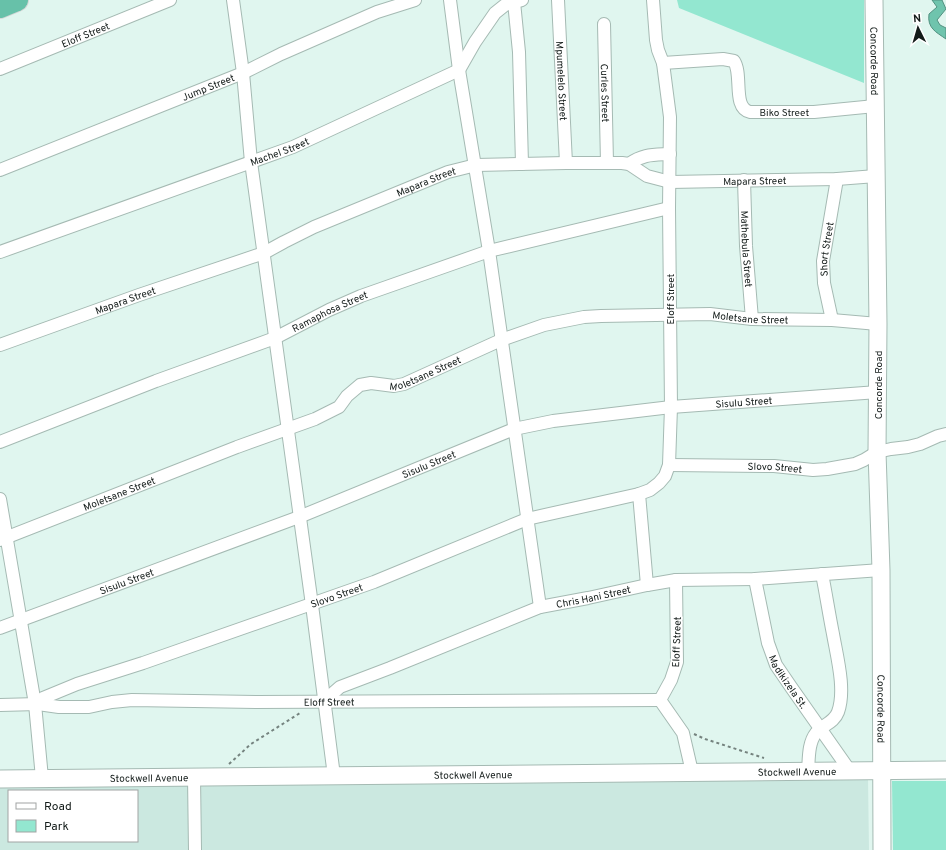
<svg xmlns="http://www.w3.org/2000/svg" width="946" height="850" font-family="Overpass,sans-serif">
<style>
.built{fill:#cbe8e0;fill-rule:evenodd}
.green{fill:#93e7d0}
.water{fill:#6fc4ad;stroke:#539181}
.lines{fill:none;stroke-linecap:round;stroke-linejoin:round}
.street-casing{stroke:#a5bab3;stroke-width:14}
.secondary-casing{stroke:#a5bab3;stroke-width:19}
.highway-casing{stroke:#d5d6d6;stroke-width:24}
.path{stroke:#75837f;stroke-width:2;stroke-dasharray:3 3;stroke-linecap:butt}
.street{stroke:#fff;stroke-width:12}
.secondary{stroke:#fff;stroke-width:17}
.highway{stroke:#67c1a9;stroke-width:22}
.labels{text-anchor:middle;stroke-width:3.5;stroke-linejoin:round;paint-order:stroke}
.street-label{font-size:10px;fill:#131b19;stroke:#fff}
</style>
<rect width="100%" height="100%" fill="#e0f6ef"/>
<path class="built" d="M868 778 869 850H0V787ZM9 791H137V841H9Z"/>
<g class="green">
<polygon points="677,0 864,0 864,83 679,8"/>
<polygon points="892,781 946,781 946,850 893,850"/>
</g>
<path class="water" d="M932 0H942L946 9 937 20 940 25 946 28V39C936 32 927 28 929 14L937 7Z"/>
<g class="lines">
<g class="street-casing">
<g id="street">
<polyline points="233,0 243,73 251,162 312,605 334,776"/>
<polyline points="450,0 459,70 489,251 540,607"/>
<path id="s1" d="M558 0 566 163"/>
<polyline points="514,2 519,52 522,164"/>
<path id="s2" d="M604 24 607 163"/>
<path id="s3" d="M663 63 723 59 734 61C743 75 732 108 750 112H814L875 106"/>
<path id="s4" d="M0 69 170 0"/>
<path d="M629 164C643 154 653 155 670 154"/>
<path id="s5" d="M0 170 243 73 281 54 377 12 415 0"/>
<path id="s6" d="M744 180 746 246 752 319"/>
<path id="s7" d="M0 252 293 147 459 70 475 42 495 13 505 5 522 0"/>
<path id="s8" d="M832 320 824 283 823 261 837 179"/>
<path id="s9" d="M0 345 139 295 264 253 284 242 314 227 448 172 476 165 566 163H622L629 164 647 176 670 182 837 179 876 176"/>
<path id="s10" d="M0 442 156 381 275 338 329 310 361 296 489 251 669 208"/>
<path id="s11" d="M669 465 774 466 813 470 827 469 855 464 864 460 877 452 891 449 908 447 920 444 938 436 946 434"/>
<polyline points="0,499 35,704 42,778"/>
<path id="s12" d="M0 540 237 447 315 419 339 407 347 396 360 385 371 383 394 386 404 384 501 340 544 325 584 317 601 316 710 314 752 319 832 320 878 324"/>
<path id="s13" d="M755 579 768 643 776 665 791 687 850 771"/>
<polyline points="676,580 677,662 671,680 660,700 683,733 692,772"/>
<polyline points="647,585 639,494 650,490 659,483 665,476 669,465 671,407 669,208 670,117 663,63 658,50 656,40 653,0"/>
<path id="s14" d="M0 628 299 517 514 429 553 421 671 407 878 392"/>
<path id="s15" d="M324 701 340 687 390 668 540 607 588 598 647 585 676 580 755 579 881 570"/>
<path id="s16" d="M35 704 43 698 77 684 143 663 374 582 527 519 639 494"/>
<path id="s17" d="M0 705 38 704 59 707H89L112 702 132 700 257 702 660 700"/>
<path d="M808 771C809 759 808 743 816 733 822 725 834 723 838 712 846 690 837 657 833 634 829 614 826 594 822 574"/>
<polyline points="194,777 195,850"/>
</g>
</g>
<g class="secondary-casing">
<g id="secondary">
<path id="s18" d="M874 0 878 324 877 452 881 570 882 850"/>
<path id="s19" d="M0 779 946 770"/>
</g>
</g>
<g class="highway-casing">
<polyline id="highway" points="0,7 17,0"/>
</g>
<g class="path">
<polyline points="694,734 705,739 764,758"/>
<polyline points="229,764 251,744 300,713"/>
</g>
<use href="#street" class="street"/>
<use href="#secondary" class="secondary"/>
<use href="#highway" class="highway"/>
</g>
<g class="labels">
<g class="street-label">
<text dy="4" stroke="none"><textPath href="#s4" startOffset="92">Eloff Street</textPath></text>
<text dy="4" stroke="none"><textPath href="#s18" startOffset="61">Concorde Road</textPath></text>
<text dy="4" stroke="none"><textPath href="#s1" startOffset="81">Mpumelelo Street</textPath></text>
<text dy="4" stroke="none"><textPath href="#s5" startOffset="224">Jump Street</textPath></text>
<text dy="4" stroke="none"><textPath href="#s2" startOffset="69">Curles Street</textPath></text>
<text dy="4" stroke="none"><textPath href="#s3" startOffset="162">Biko Street</textPath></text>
<text dy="4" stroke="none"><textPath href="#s7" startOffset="297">Machel Street</textPath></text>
<text dy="4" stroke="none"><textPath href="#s9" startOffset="793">Mapara Street</textPath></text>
<text dy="4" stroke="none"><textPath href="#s9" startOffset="457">Mapara Street</textPath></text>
<text dy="4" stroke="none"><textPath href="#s6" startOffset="69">Mathebula Street</textPath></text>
<text dy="4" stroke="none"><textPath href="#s8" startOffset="72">Short Street</textPath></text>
<text transform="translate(670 299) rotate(-90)" y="4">Eloff Street</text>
<text dy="4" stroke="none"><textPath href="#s9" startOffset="133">Mapara Street</textPath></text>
<text dy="4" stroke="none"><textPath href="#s10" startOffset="355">Ramaphosa Street</textPath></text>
<text dy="4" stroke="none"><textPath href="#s12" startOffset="799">Moletsane Street</textPath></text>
<text dy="4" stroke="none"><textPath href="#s12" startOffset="463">Moletsane Street</textPath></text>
<text transform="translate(878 385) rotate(-90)" y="4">Concorde Road</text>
<text dy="4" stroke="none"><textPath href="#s14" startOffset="783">Sisulu Street</textPath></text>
<text dy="4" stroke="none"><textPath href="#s14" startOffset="459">Sisulu Street</textPath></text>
<text dy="4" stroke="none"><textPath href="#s11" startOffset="106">Slovo Street</textPath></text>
<text dy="4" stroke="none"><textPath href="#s12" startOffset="128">Moletsane Street</textPath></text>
<text dy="4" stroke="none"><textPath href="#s14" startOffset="135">Sisulu Street</textPath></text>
<text dy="4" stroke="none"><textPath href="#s16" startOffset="321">Slovo Street</textPath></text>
<text dy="4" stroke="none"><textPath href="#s15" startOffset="291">Chris Hani Street</textPath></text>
<text transform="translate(676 642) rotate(-88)" y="4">Eloff Street</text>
<text dy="4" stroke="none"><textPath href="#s13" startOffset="109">Madikizela St.</textPath></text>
<text dy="4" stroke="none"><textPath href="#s17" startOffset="330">Eloff Street</textPath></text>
<text dy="4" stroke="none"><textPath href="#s18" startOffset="709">Concorde Road</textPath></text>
<text dy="4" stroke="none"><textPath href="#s19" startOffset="797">Stockwell Avenue</textPath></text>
<text dy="4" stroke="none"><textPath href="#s19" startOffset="473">Stockwell Avenue</textPath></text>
<text dy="4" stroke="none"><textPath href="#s19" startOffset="149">Stockwell Avenue</textPath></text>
</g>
</g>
<rect x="8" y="790" width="130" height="52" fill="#ffffff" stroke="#a1a4a3"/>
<rect x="16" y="803" width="20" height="6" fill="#ffffff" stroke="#a1a4a3"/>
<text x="44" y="810" font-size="12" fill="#131b19">Road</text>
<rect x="16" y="820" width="20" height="12" fill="#93e7d0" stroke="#a1a4a3"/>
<text x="44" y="830" font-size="12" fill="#131b19">Park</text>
<g transform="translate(918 28) rotate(355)" stroke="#ffffff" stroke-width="3" paint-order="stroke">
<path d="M0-3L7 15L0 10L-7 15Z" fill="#131b19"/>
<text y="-6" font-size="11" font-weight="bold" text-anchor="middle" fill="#131b19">N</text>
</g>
</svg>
